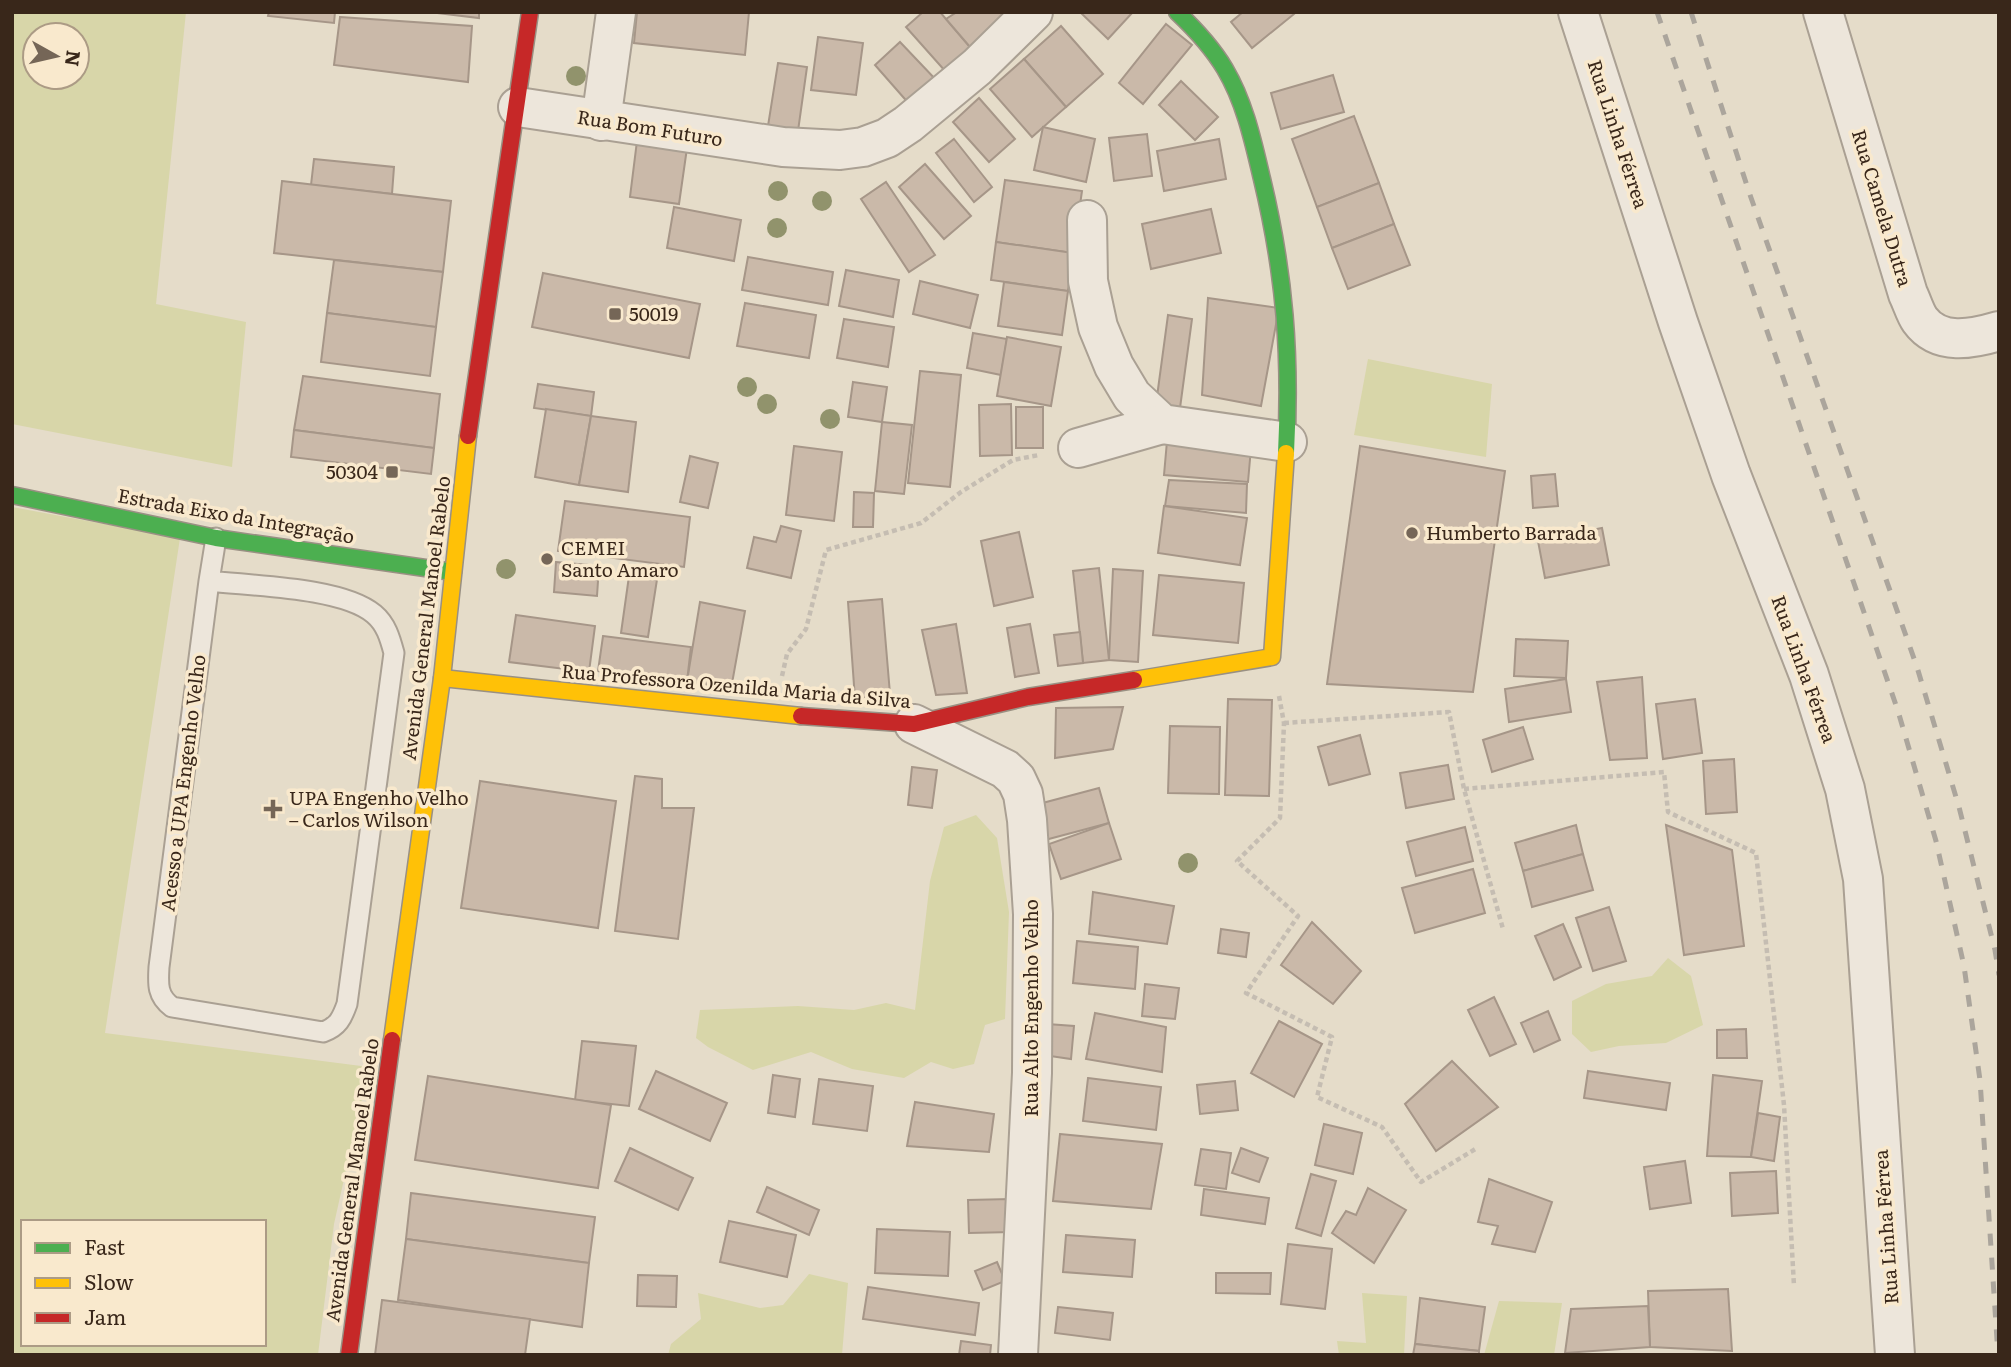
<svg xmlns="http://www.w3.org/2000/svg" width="2011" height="1367" font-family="Literata,serif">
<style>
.green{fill:#d8d6a9;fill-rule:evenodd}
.building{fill:#cab9a9;stroke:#a69688;stroke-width:2}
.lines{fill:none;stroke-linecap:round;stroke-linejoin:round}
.lane-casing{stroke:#aaa093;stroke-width:23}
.street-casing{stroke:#aaa093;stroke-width:42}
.fast-casing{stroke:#999083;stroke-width:19}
.slow-casing{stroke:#999083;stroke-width:19}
.jam-casing{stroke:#999083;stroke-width:19}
.path{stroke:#c5bdb2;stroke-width:4.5;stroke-dasharray:5 3.5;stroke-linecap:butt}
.lane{stroke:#ede6db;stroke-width:19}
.street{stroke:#ede6db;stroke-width:38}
.fast{stroke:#4caf50;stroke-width:16}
.slow{stroke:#ffc107;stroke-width:16}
.jam{stroke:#c62828;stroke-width:16}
.rail{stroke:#aba59c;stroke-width:5;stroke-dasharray:12 12;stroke-linecap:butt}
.tree{fill:#91936c}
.poi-dot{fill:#756657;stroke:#f9e9cd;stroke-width:2.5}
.labels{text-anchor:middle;stroke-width:7;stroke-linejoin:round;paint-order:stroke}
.street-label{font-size:19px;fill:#39271a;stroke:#f9e9cd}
.poi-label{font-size:19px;fill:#39271a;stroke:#f9e9cd;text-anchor:start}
</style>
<rect width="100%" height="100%" fill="#e5dcc9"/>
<g class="green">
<path d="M12 12H186L156 304 246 322 232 467 12 424ZM77 35V77H35V35Z"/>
<polygon points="1368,359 1492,384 1486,457 1354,435"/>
<path d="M12 507 180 538 105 1033 369 1067 334 1224 318 1355H12ZM23 1222H264V1344H23Z"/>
<polygon points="976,815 997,838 1009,912 1005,1019 985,1025 974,1064 953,1069 931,1062 904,1078 852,1069 811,1052 753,1070 708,1047 696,1038 700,1010 798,1006 854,1010 886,1003 915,1010 930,881 944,827"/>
<polygon points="1668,958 1691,976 1703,1025 1666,1043 1619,1046 1591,1052 1572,1034 1572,1001 1606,984 1652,976"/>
<polygon points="809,1274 848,1283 842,1355 668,1355 671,1344 701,1319 698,1293 760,1308 783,1305"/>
<polygon points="1362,1293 1407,1296 1404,1355 1339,1355 1337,1341 1366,1343"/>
<polygon points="1499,1301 1562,1303 1554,1355 1484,1355"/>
</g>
<g class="building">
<polygon points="269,12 335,12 334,23 268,16"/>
<polygon points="429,12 479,12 479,18"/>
<polygon points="637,12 749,12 745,55 634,43"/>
<polygon points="923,12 940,12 970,47 946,72 906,27"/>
<polygon points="957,12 998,12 1005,14 970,47 946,19"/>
<polygon points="1080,12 1133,12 1108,39"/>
<polygon points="1243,12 1293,12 1294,14 1252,48 1231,22"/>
<polygon points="340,17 472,26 468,82 334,65"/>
<polygon points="1166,24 1192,45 1143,104 1119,83"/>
<polygon points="1061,26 1103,74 1066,107 1024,59"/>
<polygon points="818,37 863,43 856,95 811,90"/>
<polygon points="900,42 938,82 911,106 875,65"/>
<polygon points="1024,59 1066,107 1032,137 990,89"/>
<polygon points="778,63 807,67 798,131 768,126"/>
<polygon points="1333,75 1344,112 1281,129 1271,93"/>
<polygon points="1181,81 1218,117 1195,140 1159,105"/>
<polygon points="979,98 1015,139 989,162 953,122"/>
<polygon points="1354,116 1379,183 1317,207 1292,139"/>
<polygon points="1043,127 1095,139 1086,182 1034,170"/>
<polygon points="1147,134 1152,176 1114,181 1109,138"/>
<polygon points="954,139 992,187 974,202 936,153"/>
<polygon points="1219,139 1226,179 1164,191 1157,151"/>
<polygon points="637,141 687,148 679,204 630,197"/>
<polygon points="314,159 394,167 392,194 311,185"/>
<polygon points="925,164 971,216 944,239 899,187"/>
<polygon points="1005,180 1082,191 1073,253 996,242"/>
<polygon points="282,181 451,201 443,272 274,253"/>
<polygon points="886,182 935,255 909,272 861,199"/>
<polygon points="1379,183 1394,224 1332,248 1317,207"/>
<polygon points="674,207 741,220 734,261 667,248"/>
<polygon points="1211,209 1221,253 1151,269 1142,224"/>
<polygon points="1394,224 1410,265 1348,289 1332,248"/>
<polygon points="996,242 1073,253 1068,291 991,280"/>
<polygon points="748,257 833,272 828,305 742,290"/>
<polygon points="334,260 443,272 436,327 327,313"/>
<polygon points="846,270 899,280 893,317 839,306"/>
<polygon points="543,273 700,304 689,358 532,327"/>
<polygon points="920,281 978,295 970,328 913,314"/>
<polygon points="1004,282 1068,291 1062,335 998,326"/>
<polygon points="1208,298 1279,308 1261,406 1202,395"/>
<polygon points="745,303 816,315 809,358 737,346"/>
<polygon points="327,313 436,327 430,376 321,362"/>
<polygon points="1168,315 1192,319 1180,408 1156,404"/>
<polygon points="844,319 894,327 888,367 837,358"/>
<polygon points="973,333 1007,339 1001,375 967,368"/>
<polygon points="1007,337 1061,347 1051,406 997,396"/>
<polygon points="920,371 961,375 950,487 908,483"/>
<polygon points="303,376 440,394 434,448 294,430"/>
<polygon points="853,382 887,387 882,422 848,417"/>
<polygon points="538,384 594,392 591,416 534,408"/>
<polygon points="1011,404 1012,455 980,456 979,405"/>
<rect x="1016" y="407" width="27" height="41"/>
<polygon points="546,409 591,416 579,485 535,477"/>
<polygon points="591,416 636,422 628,492 579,485"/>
<polygon points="882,422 912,425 904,494 875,491"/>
<polygon points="294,430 434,448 431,474 291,457"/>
<polygon points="1167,441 1251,448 1248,482 1164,475"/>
<polygon points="794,446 842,452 834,521 786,515"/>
<polygon points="1360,446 1505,471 1473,692 1327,684"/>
<polygon points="690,456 718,463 708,508 680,502"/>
<polygon points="1555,474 1558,506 1533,508 1531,476"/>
<polygon points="1169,480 1247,484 1246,513 1165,506"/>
<polygon points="854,492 874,493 873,527 853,527"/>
<polygon points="565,501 690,517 684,567 558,551"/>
<polygon points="1164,506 1247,518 1240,565 1158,553"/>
<polygon points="781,526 801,531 791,578 747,568 754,537 776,542"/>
<polygon points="1602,528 1609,565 1545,578 1538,541"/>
<polygon points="1019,532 1033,597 994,606 981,541"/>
<polygon points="556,562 599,566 597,596 554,592"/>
<polygon points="1099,568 1109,660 1083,663 1073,571"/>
<polygon points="630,569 658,573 648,637 621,633"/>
<polygon points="1113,569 1143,571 1138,662 1109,660"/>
<polygon points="1159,575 1244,583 1238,643 1153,635"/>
<polygon points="882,599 890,694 855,699 848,602"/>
<polygon points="700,602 745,611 731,689 687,681"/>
<polygon points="516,615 595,626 589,672 509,662"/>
<polygon points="956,624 967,693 936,695 922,630"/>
<polygon points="1030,624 1039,673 1015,677 1007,628"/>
<polygon points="1080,632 1083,663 1058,666 1054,635"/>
<polygon points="603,636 691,647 687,681 598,671"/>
<polygon points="1516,639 1568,641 1566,678 1514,676"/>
<polygon points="1642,677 1647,758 1610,760 1597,682"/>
<polygon points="1566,679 1571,712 1509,722 1505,689"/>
<polygon points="1228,699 1272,700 1269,796 1225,795"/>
<polygon points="1695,699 1702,753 1663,759 1656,704"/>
<polygon points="1123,707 1113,749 1055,758 1056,708"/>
<polygon points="1170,726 1220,727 1219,794 1168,793"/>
<polygon points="1523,727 1533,759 1492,772 1483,740"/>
<polygon points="1360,735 1370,774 1329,785 1318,747"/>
<polygon points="1734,759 1737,812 1706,814 1703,761"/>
<polygon points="1448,765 1454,799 1406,808 1400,773"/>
<polygon points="912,767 937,770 932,808 908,805"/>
<polygon points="635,776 662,779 662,808 694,808 678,939 615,931"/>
<polygon points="480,781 616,801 598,928 461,908"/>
<polygon points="1099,788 1109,823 1045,840 1035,805"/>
<polygon points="1109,823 1121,859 1061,879 1049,844"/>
<polygon points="1576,825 1583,854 1523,871 1515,843"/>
<polygon points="1666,825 1732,850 1744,946 1684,955"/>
<polygon points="1465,827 1473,861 1416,876 1407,842"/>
<polygon points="1583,854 1593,890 1532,907 1523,871"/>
<polygon points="1473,869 1485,913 1415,933 1402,888"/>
<polygon points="1093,892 1174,906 1167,944 1089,934"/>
<polygon points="1609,907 1626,961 1593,971 1576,918"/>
<polygon points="1312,922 1361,971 1333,1004 1281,965"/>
<polygon points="1563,924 1581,967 1554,980 1535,936"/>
<polygon points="1221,929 1249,933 1246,957 1218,953"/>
<polygon points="1077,941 1138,947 1135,989 1073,983"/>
<polygon points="1145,984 1179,988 1175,1019 1142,1016"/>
<polygon points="1494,997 1516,1044 1490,1056 1468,1010"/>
<polygon points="1548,1011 1560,1040 1534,1052 1521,1023"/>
<polygon points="1095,1013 1166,1027 1162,1072 1086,1059"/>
<polygon points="1279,1021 1322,1044 1294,1097 1251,1073"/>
<polygon points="1047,1024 1074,1026 1071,1059 1043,1055"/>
<polygon points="1746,1029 1747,1058 1717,1058 1717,1030"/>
<polygon points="582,1041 636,1046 629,1106 575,1100"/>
<polygon points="1452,1061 1498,1107 1436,1151 1405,1104"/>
<polygon points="656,1071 727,1103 710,1141 639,1109"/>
<polygon points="1588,1071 1670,1083 1666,1110 1584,1098"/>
<polygon points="773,1075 800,1079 795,1117 768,1113"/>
<polygon points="1713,1075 1762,1081 1751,1157 1707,1156"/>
<polygon points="428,1076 611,1105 598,1188 415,1160"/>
<polygon points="1088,1078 1161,1087 1156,1130 1083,1121"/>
<polygon points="819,1079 873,1086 867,1131 813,1124"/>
<polygon points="1235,1081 1238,1110 1200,1114 1197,1085"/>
<polygon points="915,1102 994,1114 989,1152 907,1146"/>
<polygon points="1758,1113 1780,1117 1774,1161 1751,1157"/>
<polygon points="1324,1124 1362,1133 1353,1174 1315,1165"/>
<polygon points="1060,1134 1162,1144 1151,1209 1053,1201"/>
<polygon points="630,1148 693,1178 678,1210 615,1181"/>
<polygon points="1241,1148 1268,1158 1259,1182 1232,1173"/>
<polygon points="1201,1149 1231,1153 1226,1189 1195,1185"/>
<polygon points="1685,1161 1691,1203 1650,1209 1644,1167"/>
<polygon points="1776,1171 1778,1213 1732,1216 1730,1173"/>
<polygon points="1311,1174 1336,1181 1321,1236 1296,1228"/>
<polygon points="1489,1179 1552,1202 1535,1252 1492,1244 1498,1226 1478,1222"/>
<polygon points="767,1187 819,1210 809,1235 757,1212"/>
<polygon points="1368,1188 1406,1210 1374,1263 1332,1233 1346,1211 1356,1215"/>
<polygon points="1204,1189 1269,1198 1265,1224 1201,1215"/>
<polygon points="411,1193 595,1217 589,1263 406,1239"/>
<polygon points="1011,1199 1012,1232 969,1233 968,1200"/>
<polygon points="729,1221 796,1235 787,1277 720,1262"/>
<polygon points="877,1229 950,1232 948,1276 875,1273"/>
<polygon points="1066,1235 1135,1240 1132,1277 1063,1272"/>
<polygon points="406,1239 589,1263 582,1327 398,1300"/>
<polygon points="1288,1244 1332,1249 1325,1309 1281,1304"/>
<polygon points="997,1262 1005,1281 983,1290 975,1271"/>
<polygon points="1216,1273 1271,1273 1270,1294 1216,1293"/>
<polygon points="638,1275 677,1276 676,1307 637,1306"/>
<polygon points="868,1287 979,1303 975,1335 863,1319"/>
<polygon points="1728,1289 1732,1351 1650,1347 1648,1291"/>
<polygon points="1420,1298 1485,1307 1479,1351 1415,1344"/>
<polygon points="382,1300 530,1319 525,1355 375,1355"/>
<polygon points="1648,1306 1650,1347 1565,1353 1571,1309"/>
<polygon points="1058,1307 1113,1313 1110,1340 1055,1333"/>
<polygon points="961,1341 991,1345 990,1355 959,1355"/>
<polygon points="1415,1344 1479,1351 1479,1355 1413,1355"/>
</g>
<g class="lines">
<g class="lane-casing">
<path id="lane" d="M209 581C251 586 342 587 374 614 386 624 390 638 394 653L347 1004C342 1018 338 1027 323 1032L172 1007C157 996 158 984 159 967L209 581 216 538"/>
</g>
<g class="street-casing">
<g id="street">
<polyline points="1578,12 1678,322 1731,475 1809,675 1845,789 1863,879 1895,1355"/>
<path d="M1823 12 1908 294C1912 302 1915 313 1920 320 1939 346 1972 339 1999 331"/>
<polyline points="518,107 783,147 840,150 863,147 887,138 908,124 977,67 1033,12"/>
<polyline points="601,121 616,12"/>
<polyline points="1087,220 1088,281 1098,327 1114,366 1132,396 1162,424 1287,442"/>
<polyline points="1078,448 1162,424"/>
<polyline points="914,724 1005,769 1016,779 1023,794 1027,820 1033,914 1032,1073 1018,1355"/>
</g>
</g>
<g class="fast-casing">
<g id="fast">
<path d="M1177 12C1195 29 1212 47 1225 69 1245 103 1253 141 1262 179 1285 275 1291 355 1286 453"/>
<polyline points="12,495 216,538 453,572"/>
</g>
</g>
<g class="slow-casing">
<g id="slow">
<polyline points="442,678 801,716"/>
<polyline points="1134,680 1272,657 1286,453"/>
<polyline points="392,1040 442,678 468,436"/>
</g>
</g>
<g class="jam-casing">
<g id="jam">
<polyline points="468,436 530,12"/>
<polyline points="801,716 914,724 1028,697 1134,680"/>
<polyline points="349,1355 392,1040"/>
</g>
</g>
<g class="path">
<polyline points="782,676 787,654 806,629 826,550 921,523 961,492 1013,460 1039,455"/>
<polyline points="1279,696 1284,723 1280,818 1237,861 1298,916 1246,993 1332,1037 1317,1097 1382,1127 1421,1182 1477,1148"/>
<polyline points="1284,723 1449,712 1464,789 1503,929"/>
<polyline points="1464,789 1664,772 1668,812 1756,853 1784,1105 1794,1286"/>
</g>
<use href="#lane" class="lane"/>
<use href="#street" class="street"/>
<use href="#fast" class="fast"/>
<use href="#slow" class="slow"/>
<use href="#jam" class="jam"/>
<g class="rail">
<polyline points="1657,12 1898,711 1936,841 1964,966 1980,1080 1998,1355"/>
<polyline points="1691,12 1749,192 1917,667 1959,807 1995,950 1999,975"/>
</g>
</g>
<g class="tree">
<circle cx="576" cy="76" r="10"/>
<circle cx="778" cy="191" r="10"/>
<circle cx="822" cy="201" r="10"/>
<circle cx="777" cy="228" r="10"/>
<circle cx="747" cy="387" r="10"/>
<circle cx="767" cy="404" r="10"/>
<circle cx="830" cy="419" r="10"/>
<circle cx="506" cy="569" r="10"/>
<circle cx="1188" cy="863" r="10"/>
</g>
<g class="poi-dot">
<rect x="608" y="307" width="14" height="14" rx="3.5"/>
<rect x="385" y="465" width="14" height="14" rx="3.5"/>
<circle cx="1412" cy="533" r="7"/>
<circle cx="547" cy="559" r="7"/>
<path d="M269.5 798.5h7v7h7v7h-7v7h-7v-7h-7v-7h7z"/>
</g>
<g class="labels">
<g class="street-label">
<text transform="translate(650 128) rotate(9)" y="7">Rua Bom Futuro</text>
<text transform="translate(1618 134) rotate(72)" y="7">Rua Linha Férrea</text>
<text transform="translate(1882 208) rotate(73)" y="7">Rua Camela Dutra</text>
<text transform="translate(236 516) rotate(10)" y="7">Estrada Eixo da Integração</text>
<text transform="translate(426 618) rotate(-83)" y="7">Avenida General Manoel Rabelo</text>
<text transform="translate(1804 669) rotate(70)" y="7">Rua Linha Férrea</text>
<text transform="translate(736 686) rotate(5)" y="7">Rua Professora Ozenilda Maria da Silva</text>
<text transform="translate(183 783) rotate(-83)" y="7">Acesso a UPA Engenho Velho</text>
<text transform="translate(1031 1008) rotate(-90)" y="7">Rua Alto Engenho Velho</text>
<text transform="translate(352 1180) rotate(-82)" y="7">Avenida General Manoel Rabelo</text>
<text transform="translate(1886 1227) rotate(-94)" y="7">Rua Linha Férrea</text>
</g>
<g class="poi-label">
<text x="629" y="321">50019</text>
<text x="378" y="479" text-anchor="end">50304</text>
<text x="1426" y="540">Humberto Barrada</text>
<text x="561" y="555">CEMEI<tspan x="561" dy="22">Santo Amaro</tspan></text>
<text x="289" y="805">UPA Engenho Velho<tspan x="289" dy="22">– Carlos Wilson</tspan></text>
</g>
</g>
<rect width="2011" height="1367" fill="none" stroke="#39271a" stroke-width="28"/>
<rect x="21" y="1220" width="245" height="126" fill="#f9e9cd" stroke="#ac9b85" stroke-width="2"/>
<rect x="35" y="1243" width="35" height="10" fill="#4caf50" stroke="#ac9b85" stroke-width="2"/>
<text x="84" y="1255" font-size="21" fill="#39271a">Fast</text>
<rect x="35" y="1278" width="35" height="10" fill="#ffc107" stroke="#ac9b85" stroke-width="2"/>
<text x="84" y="1290" font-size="21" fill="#39271a">Slow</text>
<rect x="35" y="1313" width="35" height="10" fill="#c62828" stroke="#ac9b85" stroke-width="2"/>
<text x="84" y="1325" font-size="21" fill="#39271a">Jam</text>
<g transform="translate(56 56) rotate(98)"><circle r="33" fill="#f9e9cd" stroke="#ac9b85" stroke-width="2"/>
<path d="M0-5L12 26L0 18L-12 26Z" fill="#756657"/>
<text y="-10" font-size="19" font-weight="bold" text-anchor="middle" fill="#39271a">N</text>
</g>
</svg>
